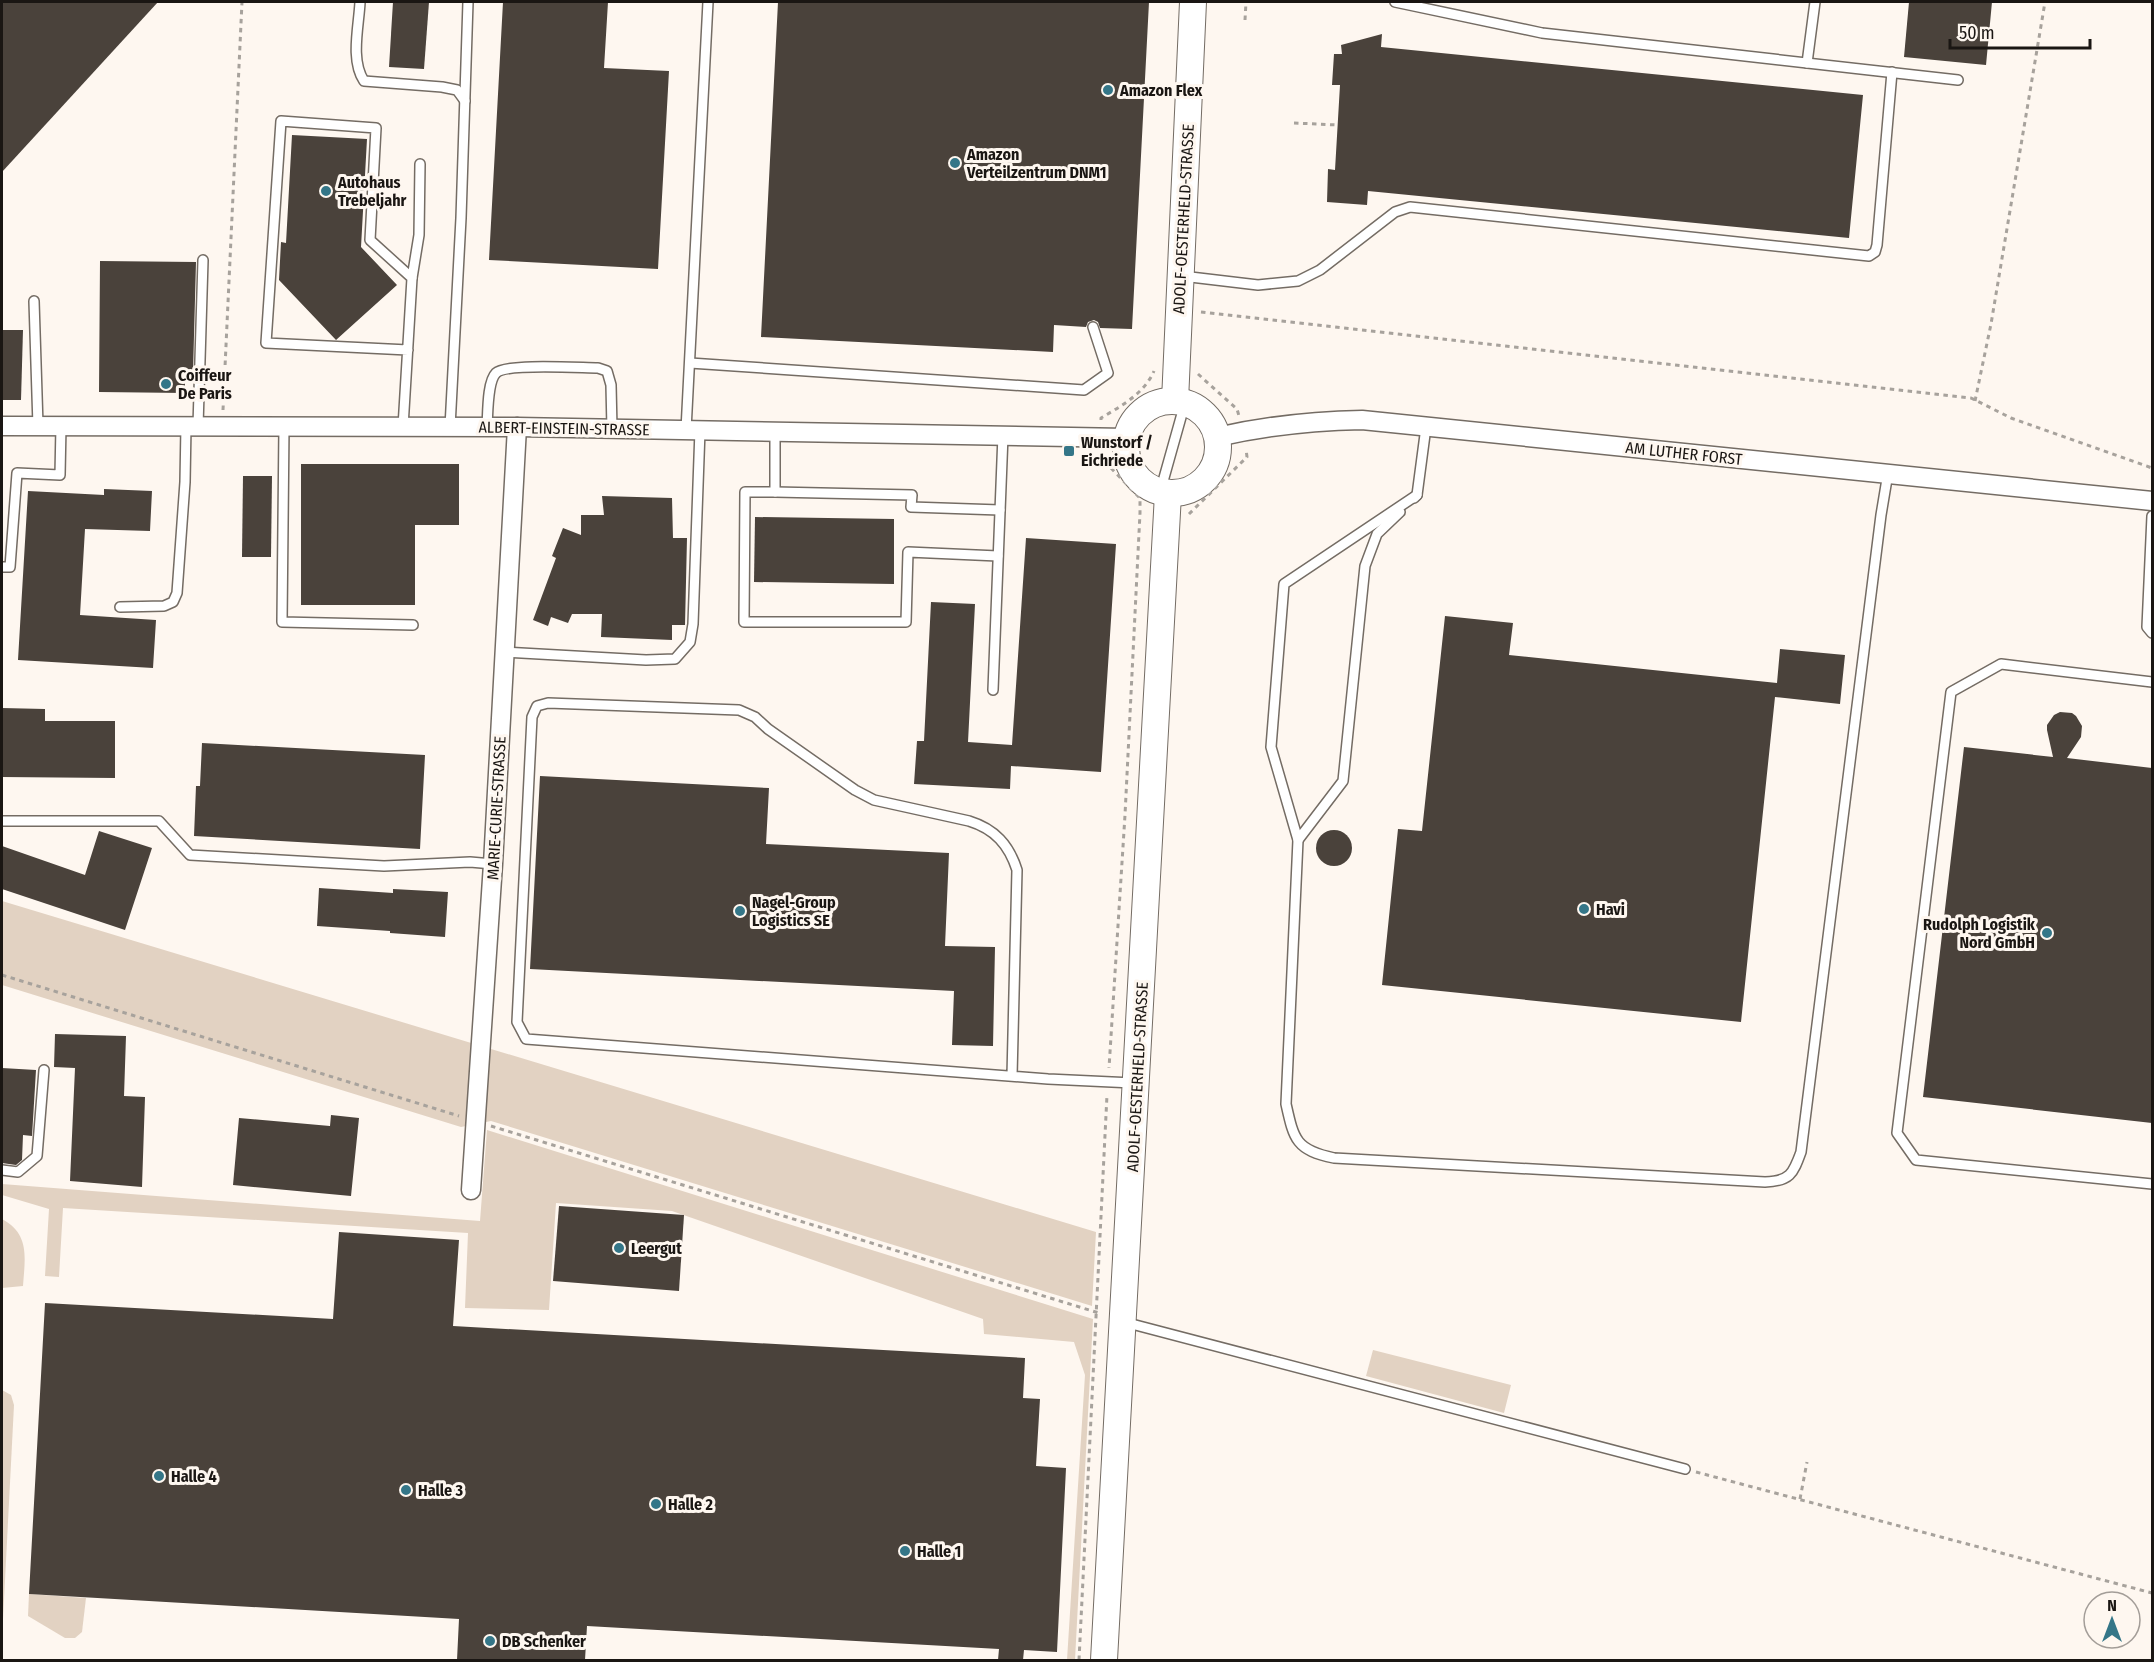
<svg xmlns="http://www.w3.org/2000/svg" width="2154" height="1662" font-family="'Fira Sans Condensed',sans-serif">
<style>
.green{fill:#e2d2c2}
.building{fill:#4a423b}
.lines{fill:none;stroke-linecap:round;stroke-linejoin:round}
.lane-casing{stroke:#746c64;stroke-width:12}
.street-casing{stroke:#746c64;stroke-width:21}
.secondary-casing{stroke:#746c64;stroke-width:28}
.path{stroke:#a7a29c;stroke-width:3;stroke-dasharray:4.5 4.5;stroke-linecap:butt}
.lane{stroke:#fff;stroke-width:9}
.street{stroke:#fff;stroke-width:18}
.secondary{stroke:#fff;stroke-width:26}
.poi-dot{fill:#347688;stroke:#fef7f0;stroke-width:2}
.labels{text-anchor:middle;stroke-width:6;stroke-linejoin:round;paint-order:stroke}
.poi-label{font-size:16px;font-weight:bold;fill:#1a1613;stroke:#fef7f0;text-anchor:start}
.street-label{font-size:16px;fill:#1a1613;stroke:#fef7f0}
</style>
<rect width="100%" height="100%" fill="#fef7f0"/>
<g class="green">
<polygon points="2,901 1096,1232 1092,1306 491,1121 461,1127 2,985"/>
<polygon points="487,1130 1093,1319 1075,1660 1067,1660 1085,1375 1074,1342 984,1334 983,1319 672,1211 556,1203 549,1310 465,1308 468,1233 63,1208 59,1277 45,1276 49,1209 2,1195 2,1184 480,1221"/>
<path d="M2 1219C30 1234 25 1258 23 1286L2 1288Z"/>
<polygon points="1373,1350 1511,1385 1504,1413 1366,1376"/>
<polygon points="2,1390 11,1395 14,1405 2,1639"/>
<polygon points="29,1594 86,1598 82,1632 75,1638 65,1638 28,1616"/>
</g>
<g class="building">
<polygon points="2,2 158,2 2,172"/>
<polygon points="393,2 429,2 424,69 389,67"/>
<polygon points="503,2 608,2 604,68 669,71 658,269 489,260"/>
<polygon points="778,2 1149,2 1132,329 1100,328 1098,322 1094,320 1088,322 1086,327 1054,325 1053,352 761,337"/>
<polygon points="1909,2 1992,2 1986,65 1904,57"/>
<polygon points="1382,34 1381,47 1863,95 1849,238 1368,191 1367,205 1327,202 1328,169 1335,170 1340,85 1332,85 1334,54 1342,54 1341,45"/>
<polygon points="292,135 367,139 361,247 397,285 336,340 279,280 281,242 286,243"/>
<polygon points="100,261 196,262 193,372 185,372 185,393 99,392"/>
<polygon points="2,330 23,330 21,400 2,400"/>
<polygon points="301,464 459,464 459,525 415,525 415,605 301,605"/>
<polygon points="243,476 272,476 271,557 242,557"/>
<polygon points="104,489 152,491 150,531 85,529 80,615 156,620 153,668 18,660 28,491 104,495"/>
<polygon points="602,496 672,498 673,538 687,538 685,625 672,625 672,640 601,637 602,614 572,614 568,623 551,617 548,626 533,620 556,558 552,556 563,528 581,535 581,515 604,515"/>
<polygon points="755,517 894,519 894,584 754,582"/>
<polygon points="1026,538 1116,544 1101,772 1011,766 1010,789 914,784 917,741 924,741 931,602 975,604 968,742 1012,745"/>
<polygon points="1445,616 1513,623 1509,655 1777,683 1780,649 1845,655 1840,704 1775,697 1741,1022 1382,985 1398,829 1422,831"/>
<polygon points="2,708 45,709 45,721 115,721 115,778 2,777"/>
<polygon points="2060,712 2072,713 2076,716 2082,726 2081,737 2067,758 2152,768 2152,1123 1923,1097 1964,747 2053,757 2047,730 2047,725 2054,715"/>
<polygon points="202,743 425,755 420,849 194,836 196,786 200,786"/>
<polygon points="540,776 769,788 766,844 949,853 945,946 995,947 993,1046 952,1045 954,991 530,969"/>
<circle cx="1334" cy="848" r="18"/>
<polygon points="99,831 152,848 125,930 2,889 2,846 85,875"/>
<polygon points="319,888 393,893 393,889 448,892 445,937 390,933 390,931 317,926"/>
<polygon points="55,1034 126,1036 124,1096 145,1097 142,1187 70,1181 75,1068 54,1067"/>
<polygon points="2,1068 36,1070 32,1136 23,1135 22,1160 16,1165 2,1163"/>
<polygon points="331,1115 359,1118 351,1196 233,1185 239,1118 330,1126"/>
<polygon points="559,1206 684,1215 679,1291 553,1281"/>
<polygon points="339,1232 459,1240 453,1326 1025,1358 1023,1398 1040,1399 1036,1466 1066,1468 1057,1652 1024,1650 1023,1660 998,1660 999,1649 587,1626 585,1660 457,1660 459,1619 29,1594 45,1303 333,1319"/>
</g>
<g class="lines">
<g class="lane-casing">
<g id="lane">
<path d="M360 2C359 26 350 60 364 81L442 87 457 90 465 101"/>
<polyline points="1395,2 1542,33 1958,80"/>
<polyline points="1807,63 1815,2"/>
<polyline points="1182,276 1258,285 1298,281 1320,270 1395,212 1410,207 1869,256 1875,252 1877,245 1892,72"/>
<polyline points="412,278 419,235 420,164"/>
<polyline points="34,301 38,426"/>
<polyline points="690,363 1084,390 1108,373 1093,327"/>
<polyline points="198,426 203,260"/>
<polyline points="284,426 282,622 413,625"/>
<polyline points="403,427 412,278 370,240 376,128 281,121 266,343 408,350"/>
<polyline points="450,427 461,218 468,2"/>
<path d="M487 427C488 414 487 382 496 373 506 363 581 368 598 368L607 371 611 385 612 429"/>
<polyline points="686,430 708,2"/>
<polyline points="775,431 775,492 745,492 744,622 906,622 908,552 998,556"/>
<polyline points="775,492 912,495 911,507 1000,510"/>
<polyline points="1160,492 1185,403"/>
<path d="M1417 495 1284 584 1271 747 1298 840 1286 1104C1294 1140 1296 1150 1334 1158L1765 1182C1790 1181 1793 1174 1801 1152L1881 515 1888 473"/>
<polyline points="1414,498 1417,495 1426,427"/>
<polyline points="2152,516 2147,627 2152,633"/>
<polyline points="2,567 10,567 17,473 60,475 61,426"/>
<polyline points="120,607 164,606 173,602 177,593 185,482 186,426"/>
<polyline points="505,652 646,660 675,659 690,642 693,624 700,430"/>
<polyline points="2152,682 2001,664 1951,692 1897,1133 1916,1160 2152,1184"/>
<polyline points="993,690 1003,435"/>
<polyline points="2,821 159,821 190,855 384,866 470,862 493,864"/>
<polyline points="1298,840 1343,781 1365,566 1377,534 1400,512"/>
<path d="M1012 1076 1017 870C1009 845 995 829 969 821L874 800 855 790 768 729 755 717 739 710 548 703 537 706 532 717 517 1022 526 1039 1048 1079 1133 1083"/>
<polyline points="2,1170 18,1172 37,1156 44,1070"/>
<polyline points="1124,1322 1685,1469"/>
</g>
</g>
<g class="street-casing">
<g id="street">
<polyline points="2,426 517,427 1126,438"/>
<path d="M1217 437C1265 426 1312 421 1362 420L2152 501"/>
<polyline points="471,1190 493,864 517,427"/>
</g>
</g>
<g class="secondary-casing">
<g id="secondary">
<circle cx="1172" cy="447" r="46"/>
<polyline points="1175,401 1193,2"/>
<polyline points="1104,1660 1168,494"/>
</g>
</g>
<g class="path">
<polyline points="1245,20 1246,2"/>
<polyline points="1294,123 1338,125"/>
<polyline points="1201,312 1971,398 2011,418 2152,468"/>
<polyline points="1198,374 1237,409 1239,416"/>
<polyline points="1975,401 1991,324 2045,2"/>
<polyline points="223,410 242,2"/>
<path d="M1101 420V418C1121 406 1144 394 1154 371"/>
<polyline points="1099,456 1099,459 1109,466 1140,498 1140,513 1125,815 1109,1068"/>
<polyline points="1189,514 1247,457 1246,449"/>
<polyline points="2,975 459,1116"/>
<polyline points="491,1126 1099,1313"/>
<polyline points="1696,1472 2152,1593"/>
<polyline points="1800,1499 1807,1462"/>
<polyline points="1079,1660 1107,1095"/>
</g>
<use href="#lane" class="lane"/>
<use href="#street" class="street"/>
<use href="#secondary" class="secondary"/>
</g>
<g class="poi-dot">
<circle cx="1108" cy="90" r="6"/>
<circle cx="955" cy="163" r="6"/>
<circle cx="326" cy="191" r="6"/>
<circle cx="166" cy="384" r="6"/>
<rect x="1063" y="445" width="12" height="12" rx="3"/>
<circle cx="1584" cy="909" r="6"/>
<circle cx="740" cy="911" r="6"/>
<circle cx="2047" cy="933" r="6"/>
<circle cx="619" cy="1248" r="6"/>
<circle cx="159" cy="1476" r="6"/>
<circle cx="406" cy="1490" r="6"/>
<circle cx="656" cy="1504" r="6"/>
<circle cx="905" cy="1551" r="6"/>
<circle cx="490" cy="1641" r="6"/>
</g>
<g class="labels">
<g class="poi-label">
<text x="1120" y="96">Amazon Flex</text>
<text x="967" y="160">Amazon<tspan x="967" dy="18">Verteilzentrum DNM1</tspan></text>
<text x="338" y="188">Autohaus<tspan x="338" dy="18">Trebeljahr</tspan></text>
<text x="178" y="381">Coiffeur<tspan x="178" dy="18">De Paris</tspan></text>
<text x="1081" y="448">Wunstorf /<tspan x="1081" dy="18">Eichriede</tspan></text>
<text x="752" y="908">Nagel-Group<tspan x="752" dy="18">Logistics SE</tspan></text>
<text x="1596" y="915">Havi</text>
<text x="2035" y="930" text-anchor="end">Rudolph Logistik<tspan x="2035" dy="18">Nord GmbH</tspan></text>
<text x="631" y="1254">Leergut</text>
<text x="171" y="1482">Halle 4</text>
<text x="418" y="1496">Halle 3</text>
<text x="668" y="1510">Halle 2</text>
<text x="917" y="1557">Halle 1</text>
<text x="502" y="1647">DB Schenker</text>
</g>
<g class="street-label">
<text transform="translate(1183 219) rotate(-87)" y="6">ADOLF-OESTERHELD-STRASSE</text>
<text transform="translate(564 428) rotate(1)" y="6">ALBERT-EINSTEIN-STRASSE</text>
<text transform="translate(1684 453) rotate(6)" y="6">AM LUTHER FORST</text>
<text transform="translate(496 808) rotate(-87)" y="6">MARIE-CURIE-STRASSE</text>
<text transform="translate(1137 1077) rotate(-87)" y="6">ADOLF-OESTERHELD-STRASSE</text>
</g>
</g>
<rect width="2154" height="1662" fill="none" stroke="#1a1613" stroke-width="6"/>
<g transform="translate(2112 1620)"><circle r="28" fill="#fef7f0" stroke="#a39d98" stroke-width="1.5"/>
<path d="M0-4.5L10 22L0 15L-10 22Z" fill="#347688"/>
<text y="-9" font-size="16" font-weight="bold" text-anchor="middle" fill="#1a1613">N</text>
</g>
<path d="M1950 39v9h140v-9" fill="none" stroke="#1a1613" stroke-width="3"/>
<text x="1959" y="39" font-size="18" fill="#1a1613" stroke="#fef7f0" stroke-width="4.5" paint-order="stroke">50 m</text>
</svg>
